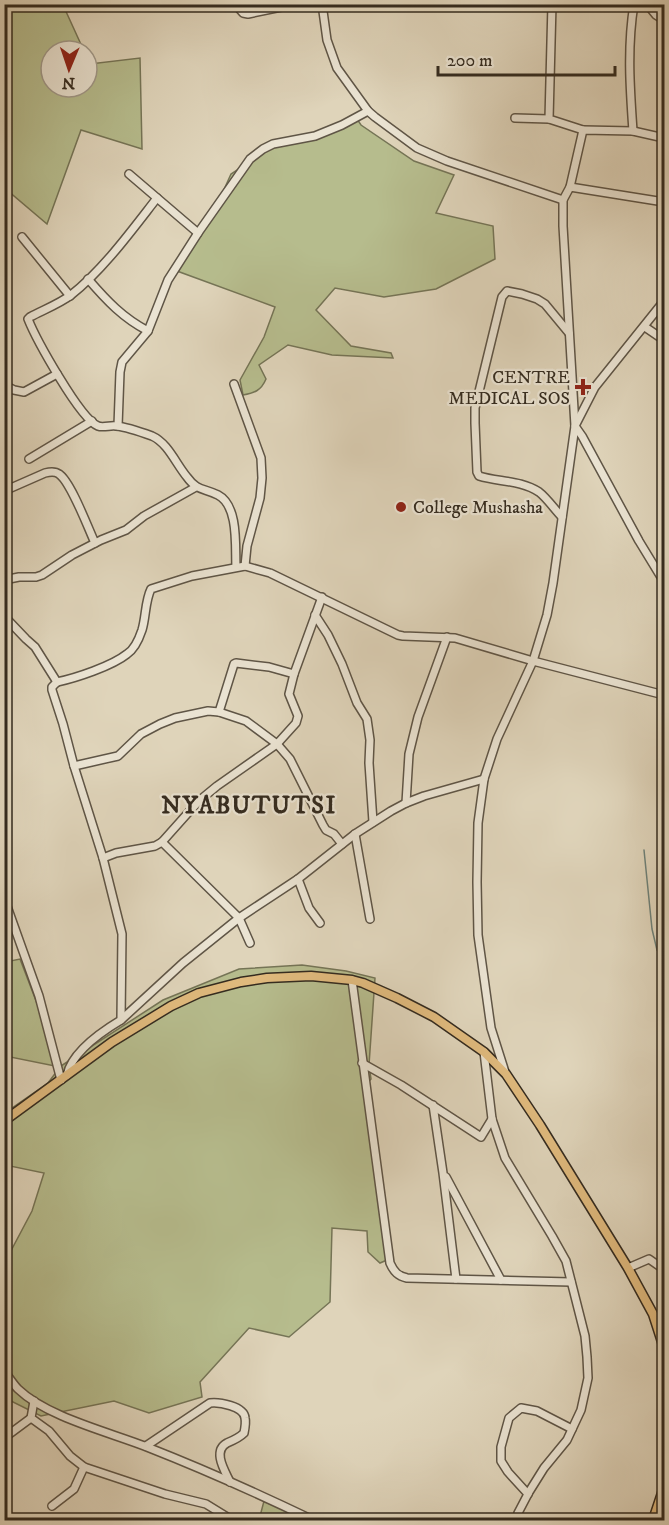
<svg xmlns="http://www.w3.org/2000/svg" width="669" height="1525" font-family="'IM FELL DW Pica',serif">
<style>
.green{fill:#b6bc8d;stroke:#757456;stroke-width:1.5}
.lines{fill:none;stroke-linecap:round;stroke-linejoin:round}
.stream{stroke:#6d8078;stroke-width:1.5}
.minor-casing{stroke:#5f5546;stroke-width:10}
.major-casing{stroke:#342b1f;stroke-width:11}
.minor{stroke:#eae3d2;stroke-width:7}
.major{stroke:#e0ba7d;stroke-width:8}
.poi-dot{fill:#8f2418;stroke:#eae3d2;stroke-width:2}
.labels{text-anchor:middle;stroke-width:4.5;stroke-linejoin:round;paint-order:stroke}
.poi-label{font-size:18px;fill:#342b1f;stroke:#eae3d2;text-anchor:end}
.district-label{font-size:24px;font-weight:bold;letter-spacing:1.5px;fill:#342b1f;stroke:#eae3d2}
</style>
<rect width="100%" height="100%" fill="#dfd4ba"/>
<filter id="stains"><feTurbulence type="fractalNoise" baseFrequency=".00333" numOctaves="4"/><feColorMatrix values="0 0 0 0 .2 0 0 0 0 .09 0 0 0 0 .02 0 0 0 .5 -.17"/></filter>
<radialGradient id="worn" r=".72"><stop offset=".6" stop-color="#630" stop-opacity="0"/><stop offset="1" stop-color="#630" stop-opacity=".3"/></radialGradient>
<g class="green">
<polygon points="4,5 63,5 84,51 51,51 51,87 87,87 87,58 90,64 140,58 142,149 81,130 47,224 7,190 5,183"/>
<path d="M357 119 361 125 414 161 454 175 436 213 493 226 495 259 436 289 384 297 335 288 316 310 351 346 391 353 393 358 332 355 288 345 259 365 266 379C261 391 254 393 243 395L240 380 264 337 275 307 177 271 213 214 231 174 274 146Z"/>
<polygon points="20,959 61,1066 163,1000 239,969 302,965 346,971 375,978 369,1065 371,1079 363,1088 387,1260 380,1263 368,1252 367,1231 332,1228 330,1302 289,1337 249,1328 200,1382 202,1397 149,1413 114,1401 41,1416 5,1398 4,1264 32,1211 44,1173 5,1165 5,1113 48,1083 60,1067 5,1056 5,962"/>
<polygon points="264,1501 308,1520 259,1520"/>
</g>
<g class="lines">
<polyline class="stream" points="644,850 652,929 657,950 664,959"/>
<g class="minor-casing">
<g id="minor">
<polyline points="235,4 243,13 248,14 296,4"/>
<polyline points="322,4 327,40 337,68 368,111 375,117 417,148 447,161 563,200"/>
<polyline points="552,4 549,119 583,130"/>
<polyline points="647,4 656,15 664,20"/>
<polyline points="515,118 549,119"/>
<path d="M633 131C630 89 627 47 634 4"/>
<polyline points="129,174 198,233"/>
<polyline points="570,187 664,202"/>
<path d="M157 198C132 230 103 270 71 295 59 304 43 310 30 317L28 319C36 339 80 419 98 426 103 428 111 425 116 426 127 427 141 432 152 436 168 443 176 464 187 477 197 491 204 488 218 495 239 506 235 547 236 567"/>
<polyline points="22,237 70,296"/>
<path d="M88 279C107 301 123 318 148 331"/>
<polyline points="664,301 595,387 575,426 582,436 639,541 664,582"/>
<polyline points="645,327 664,340"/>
<polyline points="234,384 261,458 262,478 260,498 247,546 245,566"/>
<polyline points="4,385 14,390 24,392 57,374"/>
<polyline points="118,426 120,372 122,362 148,331 168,280 198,233 250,159 263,149 273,144 315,136 342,125 368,111"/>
<polyline points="29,459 92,421"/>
<path d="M4 491 45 473C49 472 55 471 59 474 71 482 88 528 95 543"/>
<path d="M562 517C555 510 547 498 539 492 521 480 498 482 479 476L477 472 475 423V408L502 297 507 291 522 294 537 299 545 304 569 333"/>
<polyline points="4,580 19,577 36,577 42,575 72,555 101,540 126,530 144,516 196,487"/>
<polyline points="315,615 328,635 342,664 357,703 367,719 370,740 369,763 373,822"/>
<path d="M4 616 26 639 35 647 57 682C76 678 112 666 127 654 135 649 139 639 142 630 146 617 145 601 151 589L192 576 245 566 270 573 398 635 403 636 455 638 533 661 664 695"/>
<path d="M57 682 52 687V690L63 724 74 766 103 858 122 934 121 1020C101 1032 72 1052 67 1075"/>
<polyline points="219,712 234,664 236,663 269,667 294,674 322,597"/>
<polyline points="74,766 118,756 141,734 160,724 175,718 208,711 219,712 246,721 277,744 290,759 323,825 326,830 334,834 342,844"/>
<polyline points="406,803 409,754 418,717 447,637"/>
<polyline points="355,834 370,919"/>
<polyline points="162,842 239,918 250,943"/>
<polyline points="103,858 116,853 155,846 162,842 187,814 200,800 217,786 277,744 296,723 298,716 289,694 294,674"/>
<polyline points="298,879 309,908 320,923"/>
<polyline points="4,898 39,996 61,1080"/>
<path d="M352 980 390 1263C394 1272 398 1276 407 1278L571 1282"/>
<polyline points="121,1020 183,963 239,918 298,879 355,834 391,811 406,803 424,796 484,779"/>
<polyline points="484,1052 492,1119 505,1158 552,1236 566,1261 585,1336 587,1357 588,1378 581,1410 567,1440 544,1468 529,1492 518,1513 517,1520"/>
<polyline points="362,1063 401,1085 481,1137 492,1119"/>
<polyline points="505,1072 491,1028 478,935 477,882 478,823 484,779 497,739 533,661 547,615 553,583 575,426 563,226 563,200 570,187 583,130 633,131 664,138"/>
<polyline points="433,1105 443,1173 456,1279"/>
<polyline points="446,1177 501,1280"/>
<polyline points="628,1268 649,1259 659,1266 664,1266"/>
<path d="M4 1371C9 1377 13 1384 18 1389 47 1417 109 1432 147 1447 203 1469 259 1494 313 1520"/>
<polyline points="34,1401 31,1418 49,1431 70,1456 84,1467 165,1494 206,1504 232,1520"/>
<polyline points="4,1438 31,1418"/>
<path d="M146 1446 210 1403C219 1402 244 1406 245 1418 246 1422 245 1428 244 1433 239 1438 234 1440 227 1443 212 1451 225 1471 230 1482"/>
<polyline points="528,1494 508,1472 501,1461 501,1447 509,1418 521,1408 537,1411 572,1429"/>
<polyline points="52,1506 74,1489 84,1467"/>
</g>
</g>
<g class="major-casing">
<g id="major">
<polyline points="4,1121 112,1042 171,1006 199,993 241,982 267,978 311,976 352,980 363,983 397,998 434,1017 484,1052 506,1074 540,1125 628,1268 653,1314 664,1348"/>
<polyline points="653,1520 664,1487"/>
</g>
</g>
<use href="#minor" class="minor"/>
<use href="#major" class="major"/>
</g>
<g class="poi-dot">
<path d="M580 378h6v6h6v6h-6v6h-6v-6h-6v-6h6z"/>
<circle cx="401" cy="507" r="6"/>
</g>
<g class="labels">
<g class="poi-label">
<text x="570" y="383">CENTRE<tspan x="570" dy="21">MEDICAL SOS</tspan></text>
<text x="413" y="513" text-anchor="start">College Mushasha</text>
</g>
<g class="district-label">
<text x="249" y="813">NYABUTUTSI</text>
</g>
</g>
<rect width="669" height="1525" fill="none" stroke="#dfd4ba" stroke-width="24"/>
<rect x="6" y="6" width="657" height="1513" fill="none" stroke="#342b1f" stroke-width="3"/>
<rect x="12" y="12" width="645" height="1501" fill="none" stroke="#342b1f" stroke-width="1.5"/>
<g transform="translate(69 69) rotate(182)"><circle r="28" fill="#eae3d2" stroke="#a1998a" stroke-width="1.5"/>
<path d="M0-4.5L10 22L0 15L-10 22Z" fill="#8f2418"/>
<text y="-9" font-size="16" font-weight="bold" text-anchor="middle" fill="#342b1f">N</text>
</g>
<path d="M438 66v9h177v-9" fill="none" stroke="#342b1f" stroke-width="3"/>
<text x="447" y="66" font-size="18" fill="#342b1f" stroke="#eae3d2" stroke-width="4.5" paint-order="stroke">200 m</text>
<rect width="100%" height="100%" filter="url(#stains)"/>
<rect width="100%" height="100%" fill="url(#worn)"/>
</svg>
